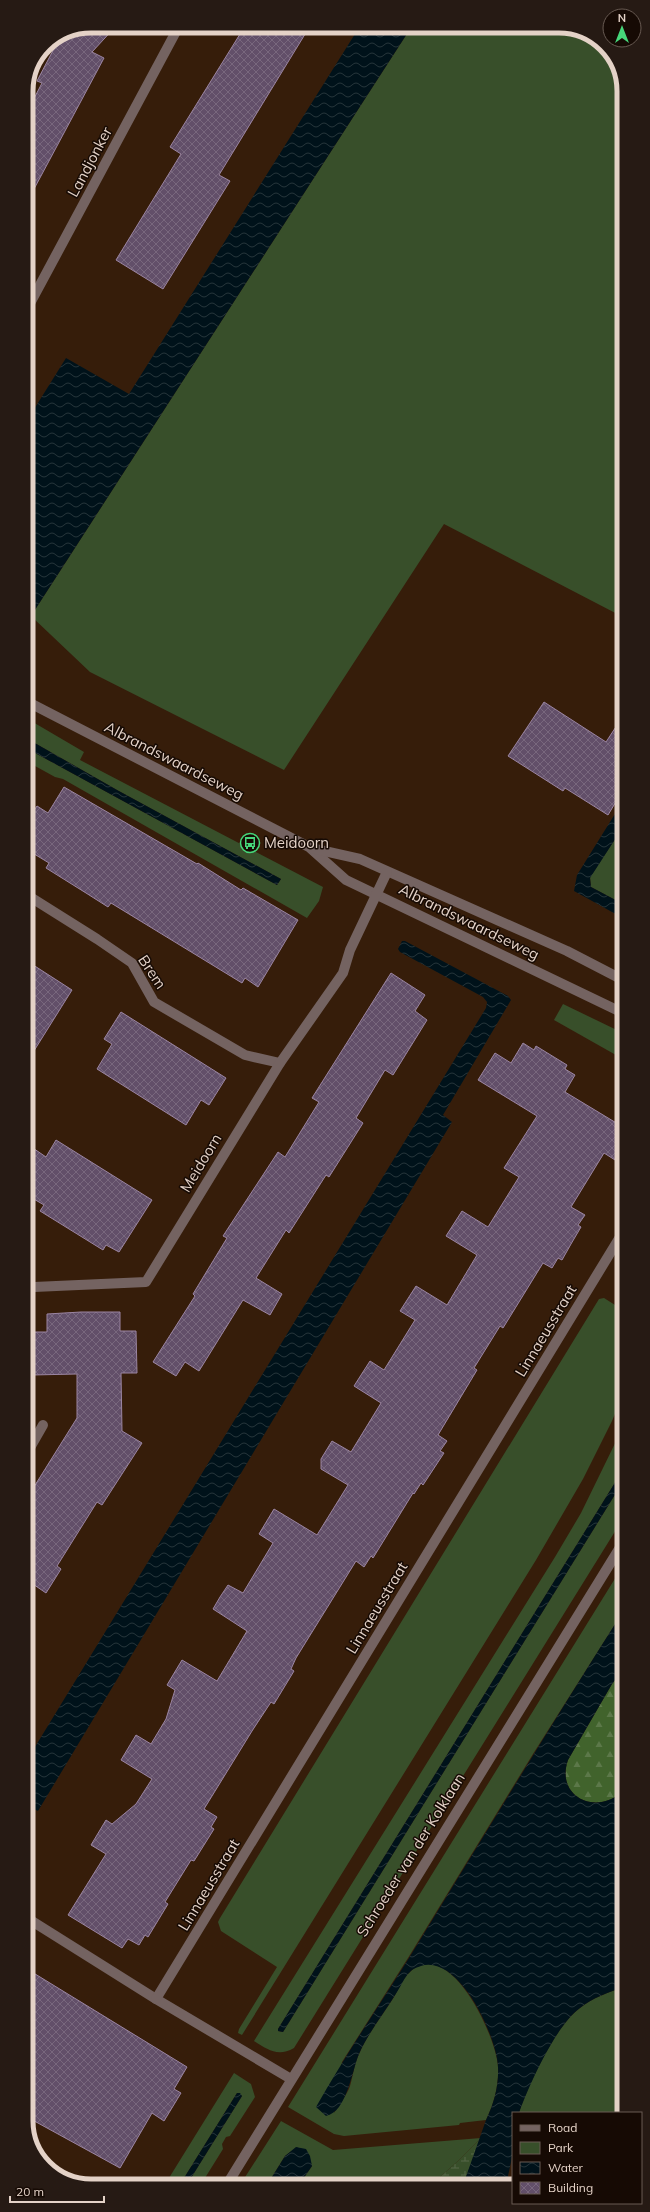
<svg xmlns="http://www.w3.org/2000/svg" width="650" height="2212" font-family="Mulish,sans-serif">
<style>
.green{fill:#384f2a}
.forest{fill:url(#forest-firs)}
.wetland{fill:url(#wetland-marsh)}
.water{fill:url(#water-waves)}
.building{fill:url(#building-cross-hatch);stroke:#9b85a2}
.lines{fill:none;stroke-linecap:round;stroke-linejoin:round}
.minor{stroke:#746361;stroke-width:10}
.labels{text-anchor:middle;stroke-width:3;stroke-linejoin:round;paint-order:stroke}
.street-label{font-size:15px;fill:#e4d2c7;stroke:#160a04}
.poi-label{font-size:15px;fill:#e4d2c7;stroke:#160a04;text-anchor:start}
.rim{fill:none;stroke:#e4d2c7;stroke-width:5}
</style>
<defs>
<pattern id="forest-firs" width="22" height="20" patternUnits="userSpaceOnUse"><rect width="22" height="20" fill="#41632c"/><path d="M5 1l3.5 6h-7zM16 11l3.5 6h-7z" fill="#5c7849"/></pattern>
<pattern id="wetland-marsh" width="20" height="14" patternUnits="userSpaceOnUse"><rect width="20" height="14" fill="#384f2a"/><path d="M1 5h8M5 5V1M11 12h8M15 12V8" fill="none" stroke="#556747"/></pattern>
<pattern id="water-waves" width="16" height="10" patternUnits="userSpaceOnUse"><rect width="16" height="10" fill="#00121a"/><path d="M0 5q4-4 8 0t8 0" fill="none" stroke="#25343a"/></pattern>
<pattern id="building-cross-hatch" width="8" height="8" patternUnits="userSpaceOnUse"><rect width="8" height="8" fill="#624f69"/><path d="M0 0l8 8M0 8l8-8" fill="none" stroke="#78677d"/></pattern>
</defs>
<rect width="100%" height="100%" fill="#361d0a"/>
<g class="green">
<polygon points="412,26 567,27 602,42 623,78 623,617 444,524 284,770 90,672 31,616"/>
<polygon points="26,718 84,752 80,760 323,887 319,901 307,918 63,779 55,777 26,761 26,748 277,885 281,879 117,790 26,738"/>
<polygon points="623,827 623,904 591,887 590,877"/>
<polygon points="563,1004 623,1033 623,1059 554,1020"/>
<polygon points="604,1298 623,1310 624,1392 612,1421 583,1479 536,1560 242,2035 238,2033 239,2029 277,1967 221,1931 218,1922 220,1918 599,1299"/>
<path d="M624 1425V1468L278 2029V2031L283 2032 624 1480V1517L294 2048C278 2057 268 2050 254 2041L555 1557 581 1513Z"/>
<path d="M624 1564V1610L533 1754 408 1958 342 2062 334 2113C339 2104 347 2095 350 2086 353 2076 354 2065 359 2054 367 2035 382 2016 394 1997 398 1990 403 1978 410 1972 450 1935 497 2038 498 2067 499 2085 494 2104 486 2120L460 2123 459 2125 344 2136 334 2134 288 2107Z"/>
<path d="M624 1987V2113H519C528 2085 556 2025 580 2008 592 1998 609 1992 624 1987Z"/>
<polygon points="234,2073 251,2084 255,2097 230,2136 226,2137 222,2144 223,2149 200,2186 186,2186 242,2096 237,2093 179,2186 164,2186"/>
<polygon points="281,2121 333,2150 481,2138 458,2161 431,2185 299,2185 312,2166 297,2147 285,2156 267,2185 240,2185"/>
</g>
<path class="forest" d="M624 1668V1790C597 1817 555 1797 568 1760L612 1684Z"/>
<polygon class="wetland" points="481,2138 463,2185 431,2185 458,2161"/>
<g class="water">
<polygon points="360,26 412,26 31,616 26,612 26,422 66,358 129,394"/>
<polygon points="26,738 117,790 281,879 277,885 26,748"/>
<polygon points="623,801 623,827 590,878 591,887 623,904 621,917 574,891 577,875"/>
<polygon points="402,941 405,941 508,996 511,1000 443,1115 452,1122 38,1811 27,1806 27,1760 486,1008 487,1002 483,997 400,952 398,949"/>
<polygon points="624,1468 624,1480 283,2032 278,2031 278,2029"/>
<path d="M624 1610V1668L612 1684 568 1760C555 1797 597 1817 624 1790V1987C609 1992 592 1998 580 2008 556 2025 529 2085 519 2113H513V2153L508 2176 510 2185H463L486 2120C494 2104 499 2085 498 2067 497 2037 459 1954 421 1966 418 1967 412 1969 410 1972 405 1976 401 1986 397 1992 385 2012 368 2033 359 2054 352 2070 347 2112 326 2116L316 2107C345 2056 378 2007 409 1958 480 1842 551 1725 624 1610Z"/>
<polygon points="237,2093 240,2093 242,2096 186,2186 179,2186"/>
<polygon points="296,2147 306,2149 310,2156 312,2166 299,2185 267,2185 285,2156"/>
</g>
<g class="building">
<polygon points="91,26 116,26 92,52 104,58 26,204 26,114 42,83 37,81 59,39"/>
<polygon points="245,26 310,26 219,175 230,181 163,289 116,260 181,154 170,147"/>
<polygon points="544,702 606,742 623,716 623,790 608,815 565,788 563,791 508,756"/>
<polygon points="64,787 197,864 198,863 241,890 243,888 298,920 258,987 245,978 242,983 111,903 108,907 86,893 46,868 49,863 26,849 26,822 37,806 48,813"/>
<polygon points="27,961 72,990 27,1062"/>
<polygon points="391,973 425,995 415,1011 427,1020 393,1075 385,1070 356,1118 363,1123 329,1177 326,1175 289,1233 286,1230 256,1278 282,1294 270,1315 243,1300 199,1371 185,1362 176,1376 153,1362 195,1296 193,1294 227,1238 223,1236 278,1152 285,1157 319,1102 312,1098"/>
<polygon points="121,1012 226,1078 209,1105 201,1100 186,1125 97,1069 112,1044 104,1039"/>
<polygon points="523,1043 534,1050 536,1046 567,1065 565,1069 575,1075 565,1092 623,1127 623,1165 604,1153 571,1207 585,1215 578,1225 581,1227 571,1244 562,1260 558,1258 552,1268 543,1263 503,1328 500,1326 474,1368 477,1370 438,1435 447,1441 440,1451 444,1453 423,1485 421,1483 414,1494 413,1493 373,1558 371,1556 364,1567 356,1561 296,1658 291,1669 294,1671 274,1704 271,1702 252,1731 204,1809 217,1817 211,1827 214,1829 194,1861 191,1860 165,1902 168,1904 148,1937 145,1935 139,1945 128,1939 122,1948 68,1915 106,1854 91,1845 106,1820 112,1824 136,1804 152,1779 121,1760 136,1735 151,1744 166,1719 175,1690 167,1685 182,1660 217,1681 247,1631 213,1609 220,1597 228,1585 243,1593 273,1543 259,1534 274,1509 317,1535 348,1485 321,1469 321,1459 332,1441 351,1452 381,1403 354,1386 370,1361 384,1370 415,1320 400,1311 416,1286 447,1305 477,1255 446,1236 462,1211 488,1227 519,1177 504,1168 537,1116 478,1080 495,1053 511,1063"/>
<polygon points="56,1140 152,1200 119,1252 106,1245 103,1250 40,1211 44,1205 27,1195 27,1144 46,1157"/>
<polygon points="81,1312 120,1312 120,1331 136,1331 137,1373 121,1373 122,1431 142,1443 102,1505 97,1502 57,1566 61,1569 46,1593 27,1580 27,1498 77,1418 77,1374 32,1375 31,1332 47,1332 47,1314"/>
<polygon points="27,1969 187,2067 174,2089 181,2093 164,2121 152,2113 120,2168 27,2117"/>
</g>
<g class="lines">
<g class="minor">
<polyline points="26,311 179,26"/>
<polyline points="26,701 309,847 346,880 623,1013"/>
<polyline points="311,848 360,859 567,951 623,980"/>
<polyline points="27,895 97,939 132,963 154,1002 245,1055 280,1063"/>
<polyline points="27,1284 34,1287 146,1282 280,1063 343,973 350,950 387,872"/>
<polyline points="27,1453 43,1425"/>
<polyline points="27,1918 156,1999 291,2079"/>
<polyline points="156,1999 623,1232"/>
<polyline points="226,2186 624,1541"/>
</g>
</g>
<defs>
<g id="bus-ring" transform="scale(1)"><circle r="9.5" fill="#160a04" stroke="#46d77a" stroke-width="1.5"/><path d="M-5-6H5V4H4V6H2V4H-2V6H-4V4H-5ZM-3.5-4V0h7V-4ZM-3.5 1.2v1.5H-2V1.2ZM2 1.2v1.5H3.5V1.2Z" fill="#46d77a"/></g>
</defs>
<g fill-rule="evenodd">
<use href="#bus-ring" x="250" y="843"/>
</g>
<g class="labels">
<g class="street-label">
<text transform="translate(90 162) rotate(-62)" y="5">Landjonker</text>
<text transform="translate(174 761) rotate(27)" y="5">Albrandswaardseweg</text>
<text transform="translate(469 922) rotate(26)" y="5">Albrandswaardseweg</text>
<text transform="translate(152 972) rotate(56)" y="5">Brem</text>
<text transform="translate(201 1163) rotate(-59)" y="5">Meidoorn</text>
<text transform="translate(546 1331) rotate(-59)" y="5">Linnaeusstraat</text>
<text transform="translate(377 1608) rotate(-59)" y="5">Linnaeusstraat</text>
<text transform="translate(411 1855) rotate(-58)" y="5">Schroeder van der Kolklaan</text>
<text transform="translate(209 1885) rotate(-59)" y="5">Linnaeusstraat</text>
</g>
<g class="poi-label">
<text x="264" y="848">Meidoorn</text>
</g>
</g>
<path d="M0 0H650V2212H0ZM91 33H559A58 58 0 0 1 617 91V2121A58 58 0 0 1 559 2179H91A58 58 0 0 1 33 2121V91A58 58 0 0 1 91 33Z" fill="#261a14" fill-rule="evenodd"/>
<path class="rim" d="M91 33H559A58 58 0 0 1 617 91V2121A58 58 0 0 1 559 2179H91A58 58 0 0 1 33 2121V91A58 58 0 0 1 91 33Z"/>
<rect x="512" y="2112" width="130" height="92" fill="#160a04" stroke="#685a52"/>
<rect x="520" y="2125" width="20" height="6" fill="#746361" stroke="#685a52"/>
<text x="548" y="2132" font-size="12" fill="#e4d2c7">Road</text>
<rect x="520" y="2142" width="20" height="12" fill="#384f2a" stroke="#685a52"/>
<text x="548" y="2152" font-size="12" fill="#e4d2c7">Park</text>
<rect x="520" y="2162" width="20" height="12" fill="url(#water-waves)" stroke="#685a52"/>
<text x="548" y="2172" font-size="12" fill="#e4d2c7">Water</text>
<rect x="520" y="2182" width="20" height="12" fill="url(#building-cross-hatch)" stroke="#685a52"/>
<text x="548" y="2192" font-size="12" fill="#e4d2c7">Building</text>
<g transform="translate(622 28)"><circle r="19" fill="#160a04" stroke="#685a52"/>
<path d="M0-3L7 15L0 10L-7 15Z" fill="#46d77a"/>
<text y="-6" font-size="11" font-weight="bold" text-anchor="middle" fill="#e4d2c7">N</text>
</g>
<path d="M10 2196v6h94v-6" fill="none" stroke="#e4d2c7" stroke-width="2"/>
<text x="16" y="2196" font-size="12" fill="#e4d2c7" stroke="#160a04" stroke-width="3" paint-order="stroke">20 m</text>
</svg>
